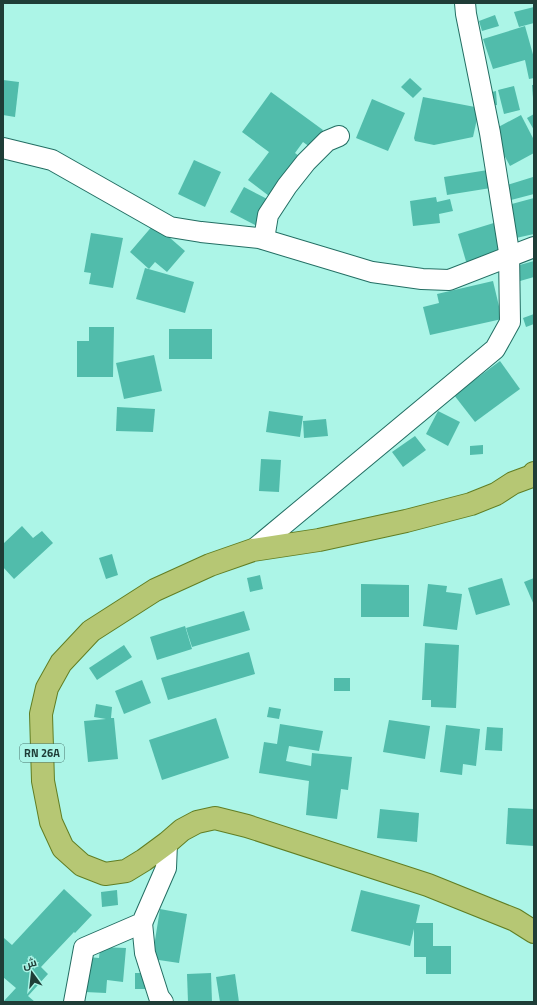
<svg xmlns="http://www.w3.org/2000/svg" width="537" height="1005" font-family="'Titillium Web',Cairo,sans-serif">
<style>
.building{fill:#51bcab}
.lines{fill:none;stroke-linecap:round;stroke-linejoin:round}
.minor-casing{stroke:#236e63;stroke-width:22}
.major-casing{stroke:#617e23;stroke-width:24}
.minor{stroke:#fff;stroke-width:20}
.major{stroke:#b6c774;stroke-width:22}
.labels{text-anchor:middle;stroke-width:3.5;stroke-linejoin:round;paint-order:stroke}
.shield{fill:#acf5e7;stroke:#49746c;stroke-width:1}
.shield-label{font-size:11px;font-weight:bold;fill:#1f3d37}
</style>
<rect width="100%" height="100%" fill="#acf5e7"/>
<g class="building">
<polygon points="534,7 534,23 519,27 514,12"/>
<polygon points="495,15 499,26 482,31 479,21"/>
<polygon points="525,26 534,58 534,78 529,79 525,60 493,69 483,39"/>
<polygon points="410,78 422,89 413,98 401,87"/>
<polygon points="3,80 19,82 15,117 3,115"/>
<polygon points="532,85 534,85 534,98 533,98"/>
<polygon points="514,86 520,110 504,114 498,90"/>
<polygon points="496,91 497,105 489,106 488,93"/>
<polygon points="271,92 323,130 310,147 303,142 295,153 303,159 273,199 248,180 269,152 242,132"/>
<polygon points="423,97 475,107 477,119 473,137 434,145 415,141 414,138"/>
<polygon points="372,99 405,113 388,151 356,138"/>
<polygon points="534,114 534,130 527,118"/>
<polygon points="521,115 534,140 534,153 510,166 491,131"/>
<polygon points="194,160 221,172 205,207 178,194"/>
<polygon points="494,169 497,187 447,195 444,177"/>
<polygon points="533,177 534,194 511,200 507,185"/>
<polygon points="244,187 273,202 259,227 230,212"/>
<polygon points="436,197 437,202 450,199 453,211 439,214 440,223 413,226 410,201"/>
<polygon points="534,198 534,234 516,238 508,205"/>
<polygon points="497,222 508,256 468,268 458,234"/>
<polygon points="154,224 185,251 167,272 155,262 149,269 130,252"/>
<polygon points="91,233 123,238 113,288 89,284 91,273 84,272"/>
<polygon points="534,261 534,277 520,281 516,266"/>
<polygon points="145,268 194,282 185,313 136,299"/>
<polygon points="493,281 502,319 430,335 423,307 439,303 437,294"/>
<polygon points="534,314 534,324 526,327 523,318"/>
<polygon points="89,327 114,327 113,377 77,377 77,341 89,341"/>
<rect x="169" y="329" width="43" height="30"/>
<polygon points="154,355 162,391 124,399 116,363"/>
<polygon points="500,361 520,389 475,422 454,395"/>
<polygon points="117,407 155,409 153,432 116,431"/>
<polygon points="269,411 303,416 300,437 266,432"/>
<polygon points="438,411 460,422 448,446 426,434"/>
<polygon points="326,419 328,436 304,438 303,421"/>
<polygon points="415,436 426,450 403,467 392,452"/>
<polygon points="483,445 483,454 470,455 470,446"/>
<polygon points="261,459 281,460 279,492 259,491"/>
<polygon points="22,526 33,538 42,531 53,543 14,579 3,567 3,544"/>
<polygon points="112,554 118,575 106,579 99,558"/>
<polygon points="260,575 263,589 250,592 247,578"/>
<polygon points="502,578 510,605 476,615 468,588"/>
<polygon points="534,578 534,605 524,582"/>
<polygon points="361,584 409,585 409,617 361,617"/>
<polygon points="428,584 447,586 446,592 462,594 457,630 423,626"/>
<polygon points="244,611 250,630 192,647 186,628"/>
<polygon points="185,626 192,649 157,660 150,637"/>
<polygon points="425,643 459,645 456,708 431,707 431,700 422,700"/>
<polygon points="124,645 132,657 97,680 89,668"/>
<polygon points="249,652 255,674 168,700 161,678"/>
<rect x="334" y="678" width="16" height="13"/>
<polygon points="142,680 151,703 124,714 115,691"/>
<polygon points="96,704 112,707 111,718 114,718 118,759 88,762 84,721 106,719 94,717"/>
<polygon points="269,707 281,709 279,719 267,717"/>
<polygon points="216,718 229,758 162,780 149,740"/>
<polygon points="389,720 430,726 425,759 383,752"/>
<polygon points="280,724 323,731 319,751 289,746 286,761 311,766 312,753 352,757 348,790 341,789 337,819 306,815 309,781 259,773 264,742 277,744"/>
<polygon points="446,725 480,729 476,766 463,764 462,775 440,772"/>
<polygon points="487,727 503,728 502,751 485,750"/>
<polygon points="508,808 534,809 534,846 506,844"/>
<polygon points="380,809 419,813 417,842 377,838"/>
<polygon points="64,889 92,915 75,933 74,932 41,967 48,974 28,996 35,1002 3,1002 16,988 3,977 3,939 4,938 12,945"/>
<polygon points="117,890 118,905 102,907 101,892"/>
<polygon points="361,890 420,905 416,923 433,923 433,946 451,946 451,974 426,974 426,957 414,957 414,929 410,946 351,931"/>
<polygon points="160,909 187,914 179,963 152,959"/>
<polygon points="100,947 126,948 123,982 107,980 106,993 85,992 88,957 99,958"/>
<polygon points="135,973 145,973 146,989 135,989"/>
<polygon points="211,973 212,1002 188,1002 187,974"/>
<polygon points="235,974 239,1002 220,1002 216,977"/>
</g>
<g class="lines">
<g class="minor-casing">
<g id="minor">
<polyline points="3,148 52,160 170,227 201,232 259,238 372,272 422,279 449,280 534,247"/>
<polyline points="264,239 268,215 287,186 306,162 327,141 339,136"/>
<polyline points="253,550 495,349 510,322 509,252 490,133 466,14 465,3"/>
<polyline points="142,923 145,953 159,997 163,1002"/>
<polyline points="74,1002 84,948 142,923 166,868 167,843"/>
</g>
</g>
<g class="major-casing">
<polyline id="major" points="534,473 532,476 513,483 496,494 471,504 406,521 319,540 253,550 210,565 155,590 91,631 61,663 47,688 41,714 43,781 51,822 63,848 82,865 105,874 126,871 144,860 167,843 182,830 197,822 215,818 247,826 428,885 515,920 534,932"/>
</g>
<use href="#minor" class="minor"/>
<use href="#major" class="major"/>
</g>
<g class="labels">
<rect class="shield" x="20" y="744" width="44" height="18" rx="3"/>
<g class="shield-label">
<text x="42" y="757">RN 26A</text>
</g>
</g>
<rect width="537" height="1005" fill="none" stroke="#1f3d37" stroke-width="8"/>
<g transform="translate(32 973) rotate(345)" stroke="#acf5e7" stroke-width="3" paint-order="stroke">
<path d="M0-3L7 15L0 10L-7 15Z" fill="#1f3d37"/>
<text y="-6" font-size="11" font-weight="bold" text-anchor="middle" fill="#1f3d37">ش</text>
</g>
</svg>
